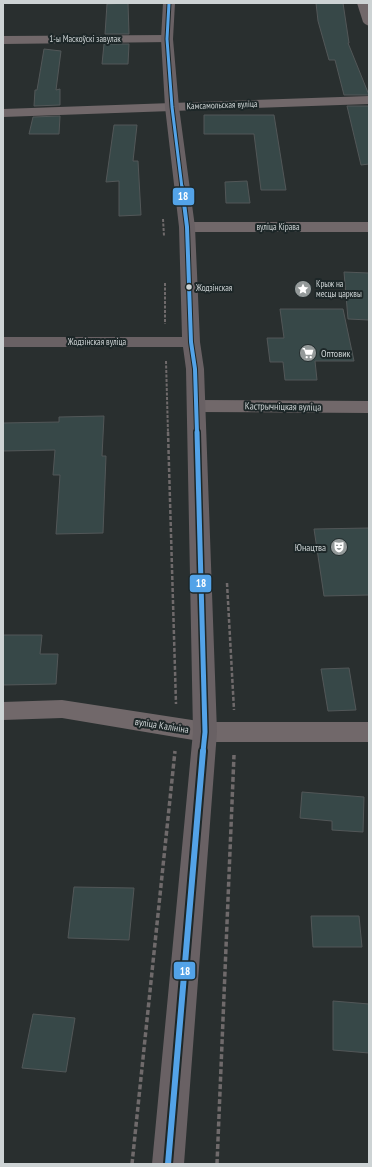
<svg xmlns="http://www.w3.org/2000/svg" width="372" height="1167" font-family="'PT Sans Narrow',sans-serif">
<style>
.building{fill:#374848;stroke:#525758}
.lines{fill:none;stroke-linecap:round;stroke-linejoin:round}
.path-far2{stroke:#6f6a6b;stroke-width:2;stroke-dasharray:3 1.5;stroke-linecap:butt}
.path-far1{stroke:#6f6a6b;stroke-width:2.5;stroke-dasharray:4 2;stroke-linecap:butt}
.path{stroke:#6f6a6b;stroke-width:3.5;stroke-dasharray:5 2.5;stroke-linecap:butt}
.street{fill:#71686a;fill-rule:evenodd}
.secondary{fill:#696164;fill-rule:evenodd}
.bus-1-far3-casing{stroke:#1d2728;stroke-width:5}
.bus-1-far2-casing{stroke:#1d2728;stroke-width:6}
.bus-1-far1-casing{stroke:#1d2728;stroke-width:8}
.bus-1-casing{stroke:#1d2728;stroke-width:10}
.bus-1-far3{stroke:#53a3e8;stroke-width:3}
.bus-1-far2{stroke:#53a3e8;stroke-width:4}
.bus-1-far1{stroke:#53a3e8;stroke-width:5}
.bus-1{stroke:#53a3e8;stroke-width:6}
.bus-dot{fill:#cdd3d4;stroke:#1d2728;stroke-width:1.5}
.labels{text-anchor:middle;stroke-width:4;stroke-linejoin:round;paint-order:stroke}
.far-street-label{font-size:9px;fill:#cdd3d4;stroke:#1d2728}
.far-poi-label{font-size:9px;fill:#cdd3d4;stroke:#1d2728;text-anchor:start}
.bus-label{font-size:9px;fill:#cdd3d4;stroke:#1d2728;text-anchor:start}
.poi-label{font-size:10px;fill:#cdd3d4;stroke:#1d2728;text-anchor:start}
.street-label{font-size:10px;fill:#cdd3d4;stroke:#1d2728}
.line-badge{stroke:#1d2728;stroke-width:1.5}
.badge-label{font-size:11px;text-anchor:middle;font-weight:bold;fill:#fff}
</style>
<rect width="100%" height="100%" fill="#292f2f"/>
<g class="building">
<polygon points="128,3 129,34 105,34 107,4"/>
<polygon points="316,3 343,3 349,43 348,43 369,95 344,95 335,60 329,60 318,21"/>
<polygon points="104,44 129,44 128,64 102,64"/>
<polygon points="44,49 61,51 56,90 60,89 60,105 34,106 35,90 37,90"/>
<polygon points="347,106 369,106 369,164 361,165"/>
<polygon points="204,115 274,115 286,190 261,190 254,134 204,134"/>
<polygon points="60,116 59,134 29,134 33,117"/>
<polygon points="114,125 137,125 133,161 138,161 141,215 119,216 119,181 106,182"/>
<polygon points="247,181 250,203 226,203 225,182"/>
<polygon points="344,272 369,273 369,320 348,319"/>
<polygon points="280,309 343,309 354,361 315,361 317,380 285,380 283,362 270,362 267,338 284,338"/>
<polygon points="104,416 102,456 106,456 103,533 56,534 60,475 53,475 55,450 3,451 3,423 59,422 59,417"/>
<polygon points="369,528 369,595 324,596 314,529"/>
<polygon points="3,635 42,635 40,654 58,654 56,684 3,685"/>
<polygon points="349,668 356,710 328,711 321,669"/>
<polygon points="302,792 364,797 363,832 332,830 332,821 300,818"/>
<polygon points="74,887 134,888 129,940 68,938"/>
<polygon points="311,916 359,916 362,947 313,947"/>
<polygon points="333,1001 369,1004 369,1053 333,1050"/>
<polygon points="33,1014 75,1018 66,1072 22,1068"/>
</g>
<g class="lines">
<g class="path-far2">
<polyline points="163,219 164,236"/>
<polyline points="165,283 165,324"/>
<polyline points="166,361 168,433"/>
</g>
<g class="path-far1">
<polyline points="168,432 176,704"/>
<polyline points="227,583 234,710"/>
</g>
<g class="path">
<polyline points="132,1164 175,751"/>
<polyline points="217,1164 234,755"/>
</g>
<g class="street">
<polygon points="357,3 369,3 369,26 365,24 363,22"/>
<polygon points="167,35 171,36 173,39 171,42 3,44 3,36"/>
<polygon points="369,96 369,104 3,117 3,109"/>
<polygon points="187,222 369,222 369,232 187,232 182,230 179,227 182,224"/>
<polygon points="196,400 369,401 369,413 196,412 189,410 187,406 189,402"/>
<polygon points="62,700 205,722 369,722 369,742 205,742 62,718 3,720 3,702"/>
</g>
<polygon class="secondary" points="163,3 175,3 173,39 179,107 195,227 200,342 204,369 217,732 184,1164 152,1164 193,732 186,369 183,347 3,347 3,337 182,337 179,227 165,107 161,39"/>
<g class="bus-1-far3-casing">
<polyline id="bus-1-far3" points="169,3 167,39 172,107 182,188"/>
</g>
<g class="bus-1-far2-casing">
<polyline id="bus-1-far2" points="182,187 187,227 191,342 195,369 197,433"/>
</g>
<g class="bus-1-far1-casing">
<polyline id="bus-1-far1" points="197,432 205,732 203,752"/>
</g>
<g class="bus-1-casing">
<polyline id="bus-1" points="168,1164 203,751"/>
</g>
<use href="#bus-1-far3" class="bus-1-far3"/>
<use href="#bus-1-far2" class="bus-1-far2"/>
<use href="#bus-1-far1" class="bus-1-far1"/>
<use href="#bus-1" class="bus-1"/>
</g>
<defs>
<g id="sight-disc" transform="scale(0.9)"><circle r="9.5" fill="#949a9a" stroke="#1d2728"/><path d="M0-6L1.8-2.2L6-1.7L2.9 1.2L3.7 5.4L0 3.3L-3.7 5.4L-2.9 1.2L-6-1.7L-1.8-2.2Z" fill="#fff"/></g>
<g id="supermarket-disc" transform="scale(0.9)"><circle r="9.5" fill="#949a9a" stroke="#1d2728"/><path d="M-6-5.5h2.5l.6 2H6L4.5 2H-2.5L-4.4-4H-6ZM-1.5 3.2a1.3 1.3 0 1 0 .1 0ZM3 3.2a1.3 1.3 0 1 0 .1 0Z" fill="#fff"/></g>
<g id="theatre-disc" transform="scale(0.9)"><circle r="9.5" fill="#949a9a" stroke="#1d2728"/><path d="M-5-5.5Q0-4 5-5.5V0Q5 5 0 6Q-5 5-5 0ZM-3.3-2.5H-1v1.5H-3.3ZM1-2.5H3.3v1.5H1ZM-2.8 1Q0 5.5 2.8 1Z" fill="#fff"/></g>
</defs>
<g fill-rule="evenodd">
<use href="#sight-disc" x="303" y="289"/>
<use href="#supermarket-disc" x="308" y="353"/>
<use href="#theatre-disc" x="339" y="547"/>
</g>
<circle class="bus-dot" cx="189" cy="287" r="3.5"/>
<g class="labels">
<g class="far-street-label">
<text x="85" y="42">1-ы Маскоўскі завулак</text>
<text transform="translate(222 105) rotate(-2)" y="3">Камсамольская вуліца</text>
<text x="278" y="230">вуліца Кірава</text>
<text x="97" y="345">Жодзінская вуліца</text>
</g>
<g class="far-poi-label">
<text x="316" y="287">Крыж на<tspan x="316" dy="10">месцы царквы</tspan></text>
</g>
<g class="bus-label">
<text x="196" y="291">Жодзінская</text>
</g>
<g class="poi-label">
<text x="321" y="357">Оптовик</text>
<text x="326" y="551" text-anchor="end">Юнацтва</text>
</g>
<g class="street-label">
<text transform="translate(283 406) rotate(1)" y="4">Кастрычніцкая вуліца</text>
<text transform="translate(162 725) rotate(9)" y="4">вуліца Калініна</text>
</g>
</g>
<g class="line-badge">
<rect x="172" y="187" width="23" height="19" rx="4" fill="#53a3e8"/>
<rect x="189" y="574" width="23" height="19" rx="4" fill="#53a3e8"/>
<rect x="173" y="961" width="23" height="19" rx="4" fill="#53a3e8"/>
</g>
<g class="badge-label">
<text x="183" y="200">18</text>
<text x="201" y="587">18</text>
<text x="185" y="975">18</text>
</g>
<rect width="372" height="1167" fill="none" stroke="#cdd3d4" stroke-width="8"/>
</svg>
